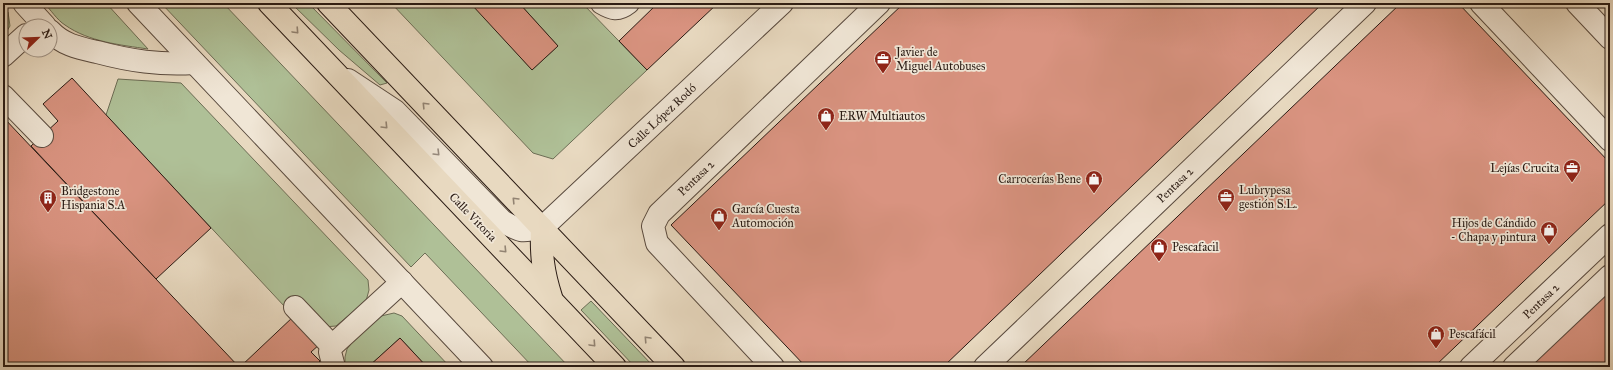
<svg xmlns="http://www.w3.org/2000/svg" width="1613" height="370" font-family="'IM FELL Great Primer',serif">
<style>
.green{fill:#afc097;stroke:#6c6d55}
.building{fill:#d99380;stroke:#291a13}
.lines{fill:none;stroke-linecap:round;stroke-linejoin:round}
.minor-casing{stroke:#594a3e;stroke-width:24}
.highway-casing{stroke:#291a13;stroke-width:24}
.minor{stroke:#f0e6d6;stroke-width:22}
.highway{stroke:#e8d9c0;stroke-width:22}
.oneway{stroke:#928372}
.oneway2{stroke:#968a7e}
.labels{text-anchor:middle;stroke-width:3.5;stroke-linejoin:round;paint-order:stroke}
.poi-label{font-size:12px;fill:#291a13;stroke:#f0e6d6;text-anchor:start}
.street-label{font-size:12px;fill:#291a13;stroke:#f0e6d6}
</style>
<rect width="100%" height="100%" fill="#e8d9c0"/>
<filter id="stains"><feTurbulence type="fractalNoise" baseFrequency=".005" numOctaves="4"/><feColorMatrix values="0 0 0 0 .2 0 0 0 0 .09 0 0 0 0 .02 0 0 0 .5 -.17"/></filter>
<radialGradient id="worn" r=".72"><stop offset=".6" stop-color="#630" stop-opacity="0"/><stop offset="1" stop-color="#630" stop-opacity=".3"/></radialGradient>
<g class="green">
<path d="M44 3H106L148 49C121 45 89 42 65 25 57 20 51 10 44 3Z"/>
<polygon points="161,3 223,3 569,367 533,367 425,253 411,267"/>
<polygon points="291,3 308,3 387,83 380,85 339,50"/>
<polygon points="391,3 474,3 473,5 532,70 558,46 519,3 582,3 647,70 553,159 533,153"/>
<polygon points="3,7 8,12 10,26 3,37"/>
<polygon points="118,79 181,83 368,280 369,290 366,301 336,326 324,327 285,307 106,115"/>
<polygon points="591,301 654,367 635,367 581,310"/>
<polygon points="394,313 402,316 450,367 427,367 400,338 368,367 345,367 345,357 347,349 354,340 381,316"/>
</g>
<g class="building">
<polygon points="474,3 519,3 558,46 532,70 472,5"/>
<polygon points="658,3 718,3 647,70 619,41"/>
<polygon points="904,3 1323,3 943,367 806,367 671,225"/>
<polygon points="1401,3 1458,3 1610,163 1610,199 1434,367 1020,367"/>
<polygon points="72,78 211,228 156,279 31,146 58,121 43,104"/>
<polygon points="3,117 156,279 239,367 3,367"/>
<polygon points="1610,287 1610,367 1526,367"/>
<polygon points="294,316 320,344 311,352 320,361 314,367 240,367"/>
<polygon points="400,338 427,367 368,367"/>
</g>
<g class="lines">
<g class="minor-casing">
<g id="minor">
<polyline points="24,3 45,26"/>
<polyline points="138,3 482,367"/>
<path d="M602 3C612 9 618 11 628 3"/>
<polyline points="1481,3 1610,140"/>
<polyline points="1577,3 1610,38"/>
<path d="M50 31C63 45 79 48 97 52 131 61 159 65 194 63"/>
<polyline points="3,56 26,35"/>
<path d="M348 80 395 111 502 221C521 232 521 232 542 228L782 3"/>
<polyline points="3,96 42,136"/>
<polyline points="295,307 332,346"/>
<polyline points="334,367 330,352 332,346 402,282"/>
<polyline points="773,367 657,243 653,226 659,214 879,3"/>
<polyline points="985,367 1365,3"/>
<polyline points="1471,367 1610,235"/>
<polyline points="1514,367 1610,276"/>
</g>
</g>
<g class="highway-casing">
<g id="highway">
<polyline points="269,3 615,367"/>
<polyline points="328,3 674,367"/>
<path d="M542 228C541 255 543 272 551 297"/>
</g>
</g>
<use href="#minor" class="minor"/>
<use href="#highway" class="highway"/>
</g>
<defs><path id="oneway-chevron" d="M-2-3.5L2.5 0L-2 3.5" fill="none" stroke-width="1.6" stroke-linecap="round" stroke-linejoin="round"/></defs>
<g class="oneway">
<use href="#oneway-chevron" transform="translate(296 31) rotate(47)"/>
<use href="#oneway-chevron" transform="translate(425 105) rotate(-134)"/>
<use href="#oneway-chevron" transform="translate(385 126) rotate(46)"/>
<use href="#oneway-chevron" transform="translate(515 200) rotate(-134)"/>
<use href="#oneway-chevron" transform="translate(504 250) rotate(46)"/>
<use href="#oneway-chevron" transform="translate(647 339) rotate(-133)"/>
<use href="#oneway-chevron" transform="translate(593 344) rotate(47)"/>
</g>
<use class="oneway2" href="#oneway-chevron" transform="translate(437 153) rotate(45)"/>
<defs>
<g id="office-pin" transform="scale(0.9)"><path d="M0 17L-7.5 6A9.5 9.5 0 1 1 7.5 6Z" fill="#8f2418" stroke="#f0e6d6"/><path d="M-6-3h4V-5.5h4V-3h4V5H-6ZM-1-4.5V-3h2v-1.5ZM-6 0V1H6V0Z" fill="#fff"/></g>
<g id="shop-pin" transform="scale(0.9)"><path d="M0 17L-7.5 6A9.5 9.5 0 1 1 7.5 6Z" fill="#8f2418" stroke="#f0e6d6"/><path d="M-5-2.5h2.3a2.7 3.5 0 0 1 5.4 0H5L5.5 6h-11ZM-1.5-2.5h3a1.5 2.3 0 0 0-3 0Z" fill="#fff"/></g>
<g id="building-pin" transform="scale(0.9)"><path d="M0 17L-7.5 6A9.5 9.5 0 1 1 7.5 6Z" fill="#8f2418" stroke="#f0e6d6"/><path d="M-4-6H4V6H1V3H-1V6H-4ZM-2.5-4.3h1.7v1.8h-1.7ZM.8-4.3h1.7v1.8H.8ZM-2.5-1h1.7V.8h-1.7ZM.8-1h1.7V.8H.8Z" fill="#fff"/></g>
</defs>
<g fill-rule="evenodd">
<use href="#office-pin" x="883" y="59"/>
<use href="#shop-pin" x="826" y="116"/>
<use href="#office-pin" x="1572" y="168"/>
<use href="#shop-pin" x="1094" y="179"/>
<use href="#office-pin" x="1226" y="197"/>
<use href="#building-pin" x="48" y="198"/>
<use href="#shop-pin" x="719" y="216"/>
<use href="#shop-pin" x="1549" y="230"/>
<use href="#shop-pin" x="1159" y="247"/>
<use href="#shop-pin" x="1436" y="334"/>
</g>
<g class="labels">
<g class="poi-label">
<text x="896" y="56">Javier de<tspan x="896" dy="14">Miguel Autobuses</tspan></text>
<text x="839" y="120">ERW Multiautos</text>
<text x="1559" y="172" text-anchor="end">Lejías Crucita</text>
<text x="1081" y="183" text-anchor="end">Carrocerías Bene</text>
<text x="1239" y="194">Lubrypesa<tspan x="1239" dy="14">gestión S.L.</tspan></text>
<text x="61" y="195">Bridgestone<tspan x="61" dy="14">Hispania S.A</tspan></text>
<text x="732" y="213">García Cuesta<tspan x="732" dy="14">Automoción</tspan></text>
<text x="1536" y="227" text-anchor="end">Hijos de Cándido<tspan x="1536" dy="14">- Chapa y pintura</tspan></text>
<text x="1172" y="251">Pescafacil</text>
<text x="1449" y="338">Pescafácil</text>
</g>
<g class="street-label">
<text transform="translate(662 116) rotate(-43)" y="4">Calle López Rodó</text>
<text transform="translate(696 178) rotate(-44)" y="4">Pentasa 2</text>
<text transform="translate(1175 185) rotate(-44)" y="4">Pentasa 2</text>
<text transform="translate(473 217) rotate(46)" y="4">Calle Vitoria</text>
<text transform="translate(1541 301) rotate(-44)" y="4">Pentasa 2</text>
</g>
</g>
<rect width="1613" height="370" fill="none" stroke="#e8d9c0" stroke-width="16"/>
<rect x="4" y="4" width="1605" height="362" fill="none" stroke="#291a13" stroke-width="2"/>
<rect x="8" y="8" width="1597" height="354" fill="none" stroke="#291a13"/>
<g transform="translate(38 38) rotate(67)"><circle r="19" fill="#f0e6d6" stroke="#a09488"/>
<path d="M0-3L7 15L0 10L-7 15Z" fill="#8f2418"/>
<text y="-6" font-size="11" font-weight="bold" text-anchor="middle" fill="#291a13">N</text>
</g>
<rect width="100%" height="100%" filter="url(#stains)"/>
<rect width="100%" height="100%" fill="url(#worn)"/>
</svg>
